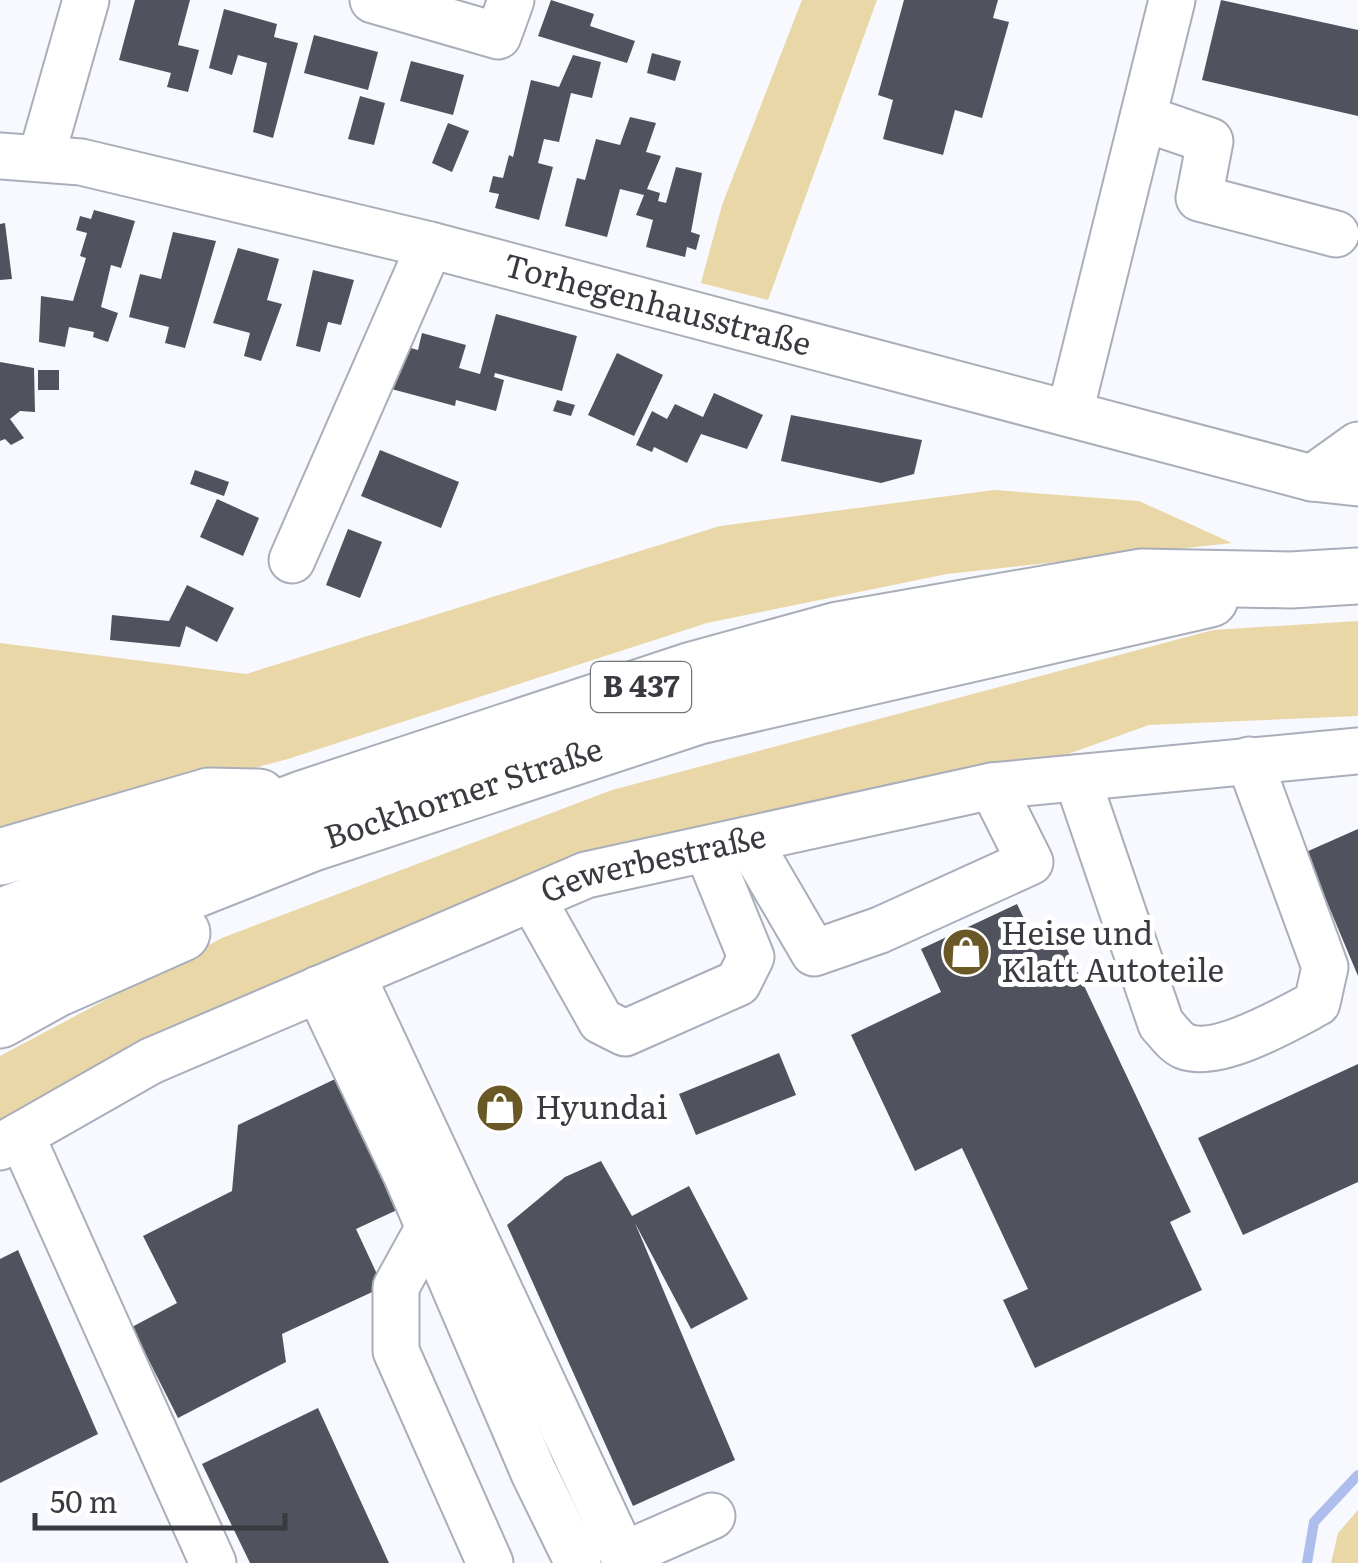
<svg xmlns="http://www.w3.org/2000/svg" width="1358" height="1563" font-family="Literata,serif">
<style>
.green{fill:#ead7a7}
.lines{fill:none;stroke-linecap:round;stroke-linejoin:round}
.stream{stroke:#aebeec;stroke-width:10}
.building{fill:#50535e}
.minor-casing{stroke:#a9aeba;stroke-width:49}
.major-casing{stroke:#a9aeba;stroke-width:59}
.minor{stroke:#fff;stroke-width:45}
.major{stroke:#fff;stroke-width:55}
.labels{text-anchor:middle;stroke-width:10;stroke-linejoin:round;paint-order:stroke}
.shield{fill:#fff;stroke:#747679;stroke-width:2.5}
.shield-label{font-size:30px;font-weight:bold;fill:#393b40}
.street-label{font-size:32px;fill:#393b40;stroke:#fff}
.poi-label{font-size:32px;fill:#393b40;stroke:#fff;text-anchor:start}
</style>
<rect width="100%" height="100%" fill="#f7f9fe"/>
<g class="green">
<polygon points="802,0 877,0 768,300 701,283 722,205"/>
<polygon points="994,490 1139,501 1232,543 947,574 707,623 288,759 0,835 0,643 246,674 720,526"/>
<polygon points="1358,621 1358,716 1149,725 1054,759 746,819 547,866 201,1025 0,1124 0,1056 222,938 612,790 1213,630"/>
<polygon points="1358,1510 1358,1563 1331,1563 1338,1533"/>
</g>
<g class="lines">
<polyline class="stream" points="1307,1563 1314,1522 1358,1475"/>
</g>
<g class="building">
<polygon points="135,0 190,0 178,45 199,50 188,92 167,87 171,73 119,60"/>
<polygon points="551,0 594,14 590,26 635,41 627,63 538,36"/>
<polygon points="904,0 998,0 993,18 1009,22 982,118 955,110 943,155 883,139 893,100 878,95"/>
<polygon points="1221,0 1358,30 1358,116 1202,80"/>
<polygon points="224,9 277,24 274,37 298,43 273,138 253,132 267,63 238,55 232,75 209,68"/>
<polygon points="314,35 378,52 368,90 304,73"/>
<polygon points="652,53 681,61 675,81 647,73"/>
<polygon points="573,55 601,62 592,98 571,93 559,142 544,139 538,163 553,167 539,220 495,208 499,194 489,192 493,176 503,178 509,155 513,157 531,80 559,87"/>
<polygon points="411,61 464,75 453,115 400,101"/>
<polygon points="360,96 385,103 374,145 348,139"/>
<polygon points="630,117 656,123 646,152 661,156 647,189 660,193 658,201 666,203 676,167 702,173 691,232 700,235 696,250 687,247 685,257 646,247 653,220 636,215 644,195 620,189 607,237 565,226 577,178 585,180 596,139 620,145"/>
<polygon points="448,123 469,131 452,172 432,163"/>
<polygon points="94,210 135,221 121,268 111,265 101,307 118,313 108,342 93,337 94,332 69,327 65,347 39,342 41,296 73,301 86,258 80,256 87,233 76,230 80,216 91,219"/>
<polygon points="5,223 12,279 0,280 0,224"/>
<polygon points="173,232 216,241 185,348 165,343 169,327 129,317 140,274 161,279"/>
<polygon points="238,248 279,259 267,300 282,304 261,361 244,356 250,333 213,323"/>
<polygon points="313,270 354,280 341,325 328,322 320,352 296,346"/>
<polygon points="496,314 577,336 562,391 495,373 494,377 504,380 496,411 456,400 455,406 384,387 396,344 418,350 422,333 466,345 459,368 480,374"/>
<polygon points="617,353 663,375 634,436 588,415"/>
<polygon points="0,362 34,368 35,412 20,411 10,419 24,438 11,445 5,439 0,441"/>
<rect x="38" y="370" width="21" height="20"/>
<polygon points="714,393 763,415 747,449 701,434 687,463 654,447 652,452 636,445 652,411 667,419 675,404 703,417"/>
<polygon points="557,400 575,405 571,416 553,411"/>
<polygon points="791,415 922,440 914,474 881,483 781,461"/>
<polygon points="380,450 459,482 441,528 361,496"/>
<polygon points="195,470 229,482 224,496 190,484"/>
<polygon points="217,499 259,518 243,556 200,537"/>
<polygon points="348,529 382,542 360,598 326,585"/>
<polygon points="187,585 234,608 217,642 186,626 180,647 110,640 112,615 169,621"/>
<polygon points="1358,829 1358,976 1306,852"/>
<polygon points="1017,904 1038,948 1061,937 1191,1212 1170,1222 1202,1290 1035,1368 1003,1300 1028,1289 962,1148 915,1171 851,1035 941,992 921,949"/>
<polygon points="779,1053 796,1095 696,1135 679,1094"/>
<polygon points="1358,1064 1358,1182 1243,1235 1198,1138"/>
<polygon points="350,1072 412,1203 356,1229 383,1287 282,1334 286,1362 178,1418 132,1327 177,1303 143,1236 232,1191 238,1125"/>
<polygon points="601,1161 632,1216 689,1186 748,1299 691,1329 635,1223 735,1460 633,1506 507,1225 565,1177"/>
<polygon points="18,1250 98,1434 0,1483 0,1259"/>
<polygon points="318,1408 389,1563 250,1563 202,1464"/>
</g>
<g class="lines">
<g class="minor-casing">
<g id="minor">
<polyline points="373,0 498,36 511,0"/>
<polyline points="1143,118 1210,141 1199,198 1336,234"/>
<path id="s1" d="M0 156 81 162 430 245 1312 478 1358 483"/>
<polyline points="41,158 86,0"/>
<polyline points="1070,412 1172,0"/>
<polyline points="1312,478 1358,445"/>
<polyline points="292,560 430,245"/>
<path d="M1077 778 1161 1024C1168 1031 1175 1042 1184 1046 1217 1060 1287 1019 1317 1003L1325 967 1249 760"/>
<polyline points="748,840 814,953 880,930 1030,862 992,786"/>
<polyline points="532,898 601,1021 625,1033 738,983 751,957 707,849"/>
<polyline points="352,975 623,1555 712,1516"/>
<polyline points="318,989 406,1174 534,1473 578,1563"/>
<polyline points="21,1135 213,1563"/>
<path id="s2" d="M0 1147 151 1061 586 875 992 786 1358 751"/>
<polyline points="429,1227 396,1287 396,1351 490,1563"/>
</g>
</g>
<g class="major-casing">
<g id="major">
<polyline points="0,857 209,796 259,797"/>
<polyline points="0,917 302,799 689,671 838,630 1141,577 1291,580 1358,576"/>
<path id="s3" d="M0 967 310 844 699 716 1210 599"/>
<polyline points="0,1020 56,989 182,933"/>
</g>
</g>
<use href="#minor" class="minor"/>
<use href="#major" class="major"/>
</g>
<defs>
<g id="shop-disc" transform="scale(2.5)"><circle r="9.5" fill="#6a5826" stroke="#fff"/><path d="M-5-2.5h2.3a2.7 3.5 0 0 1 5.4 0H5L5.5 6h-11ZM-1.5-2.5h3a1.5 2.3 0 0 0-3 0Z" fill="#fff"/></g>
</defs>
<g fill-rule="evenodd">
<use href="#shop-disc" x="966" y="952"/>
<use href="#shop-disc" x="500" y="1108"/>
</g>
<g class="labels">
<rect class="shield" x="591" y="662" width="100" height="50" rx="8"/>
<g class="shield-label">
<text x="641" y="697">B 437</text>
</g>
<g class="street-label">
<text dy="11" stroke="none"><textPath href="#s1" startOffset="675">Torhegenhausstraße</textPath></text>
<text dy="11" stroke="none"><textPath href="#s3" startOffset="495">Bockhorner Straße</textPath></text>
<text dy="11" stroke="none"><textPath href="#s2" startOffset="715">Gewerbestraße</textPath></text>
</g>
<g class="poi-label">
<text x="1001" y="945">Heise und<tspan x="1001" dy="37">Klatt Autoteile</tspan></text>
<text x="535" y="1119">Hyundai</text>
</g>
</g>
<path d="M35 1513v15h250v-15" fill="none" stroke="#393b40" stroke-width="5"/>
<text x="50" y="1513" font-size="30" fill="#393b40" stroke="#ffffff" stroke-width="8" paint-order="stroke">50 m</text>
</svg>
